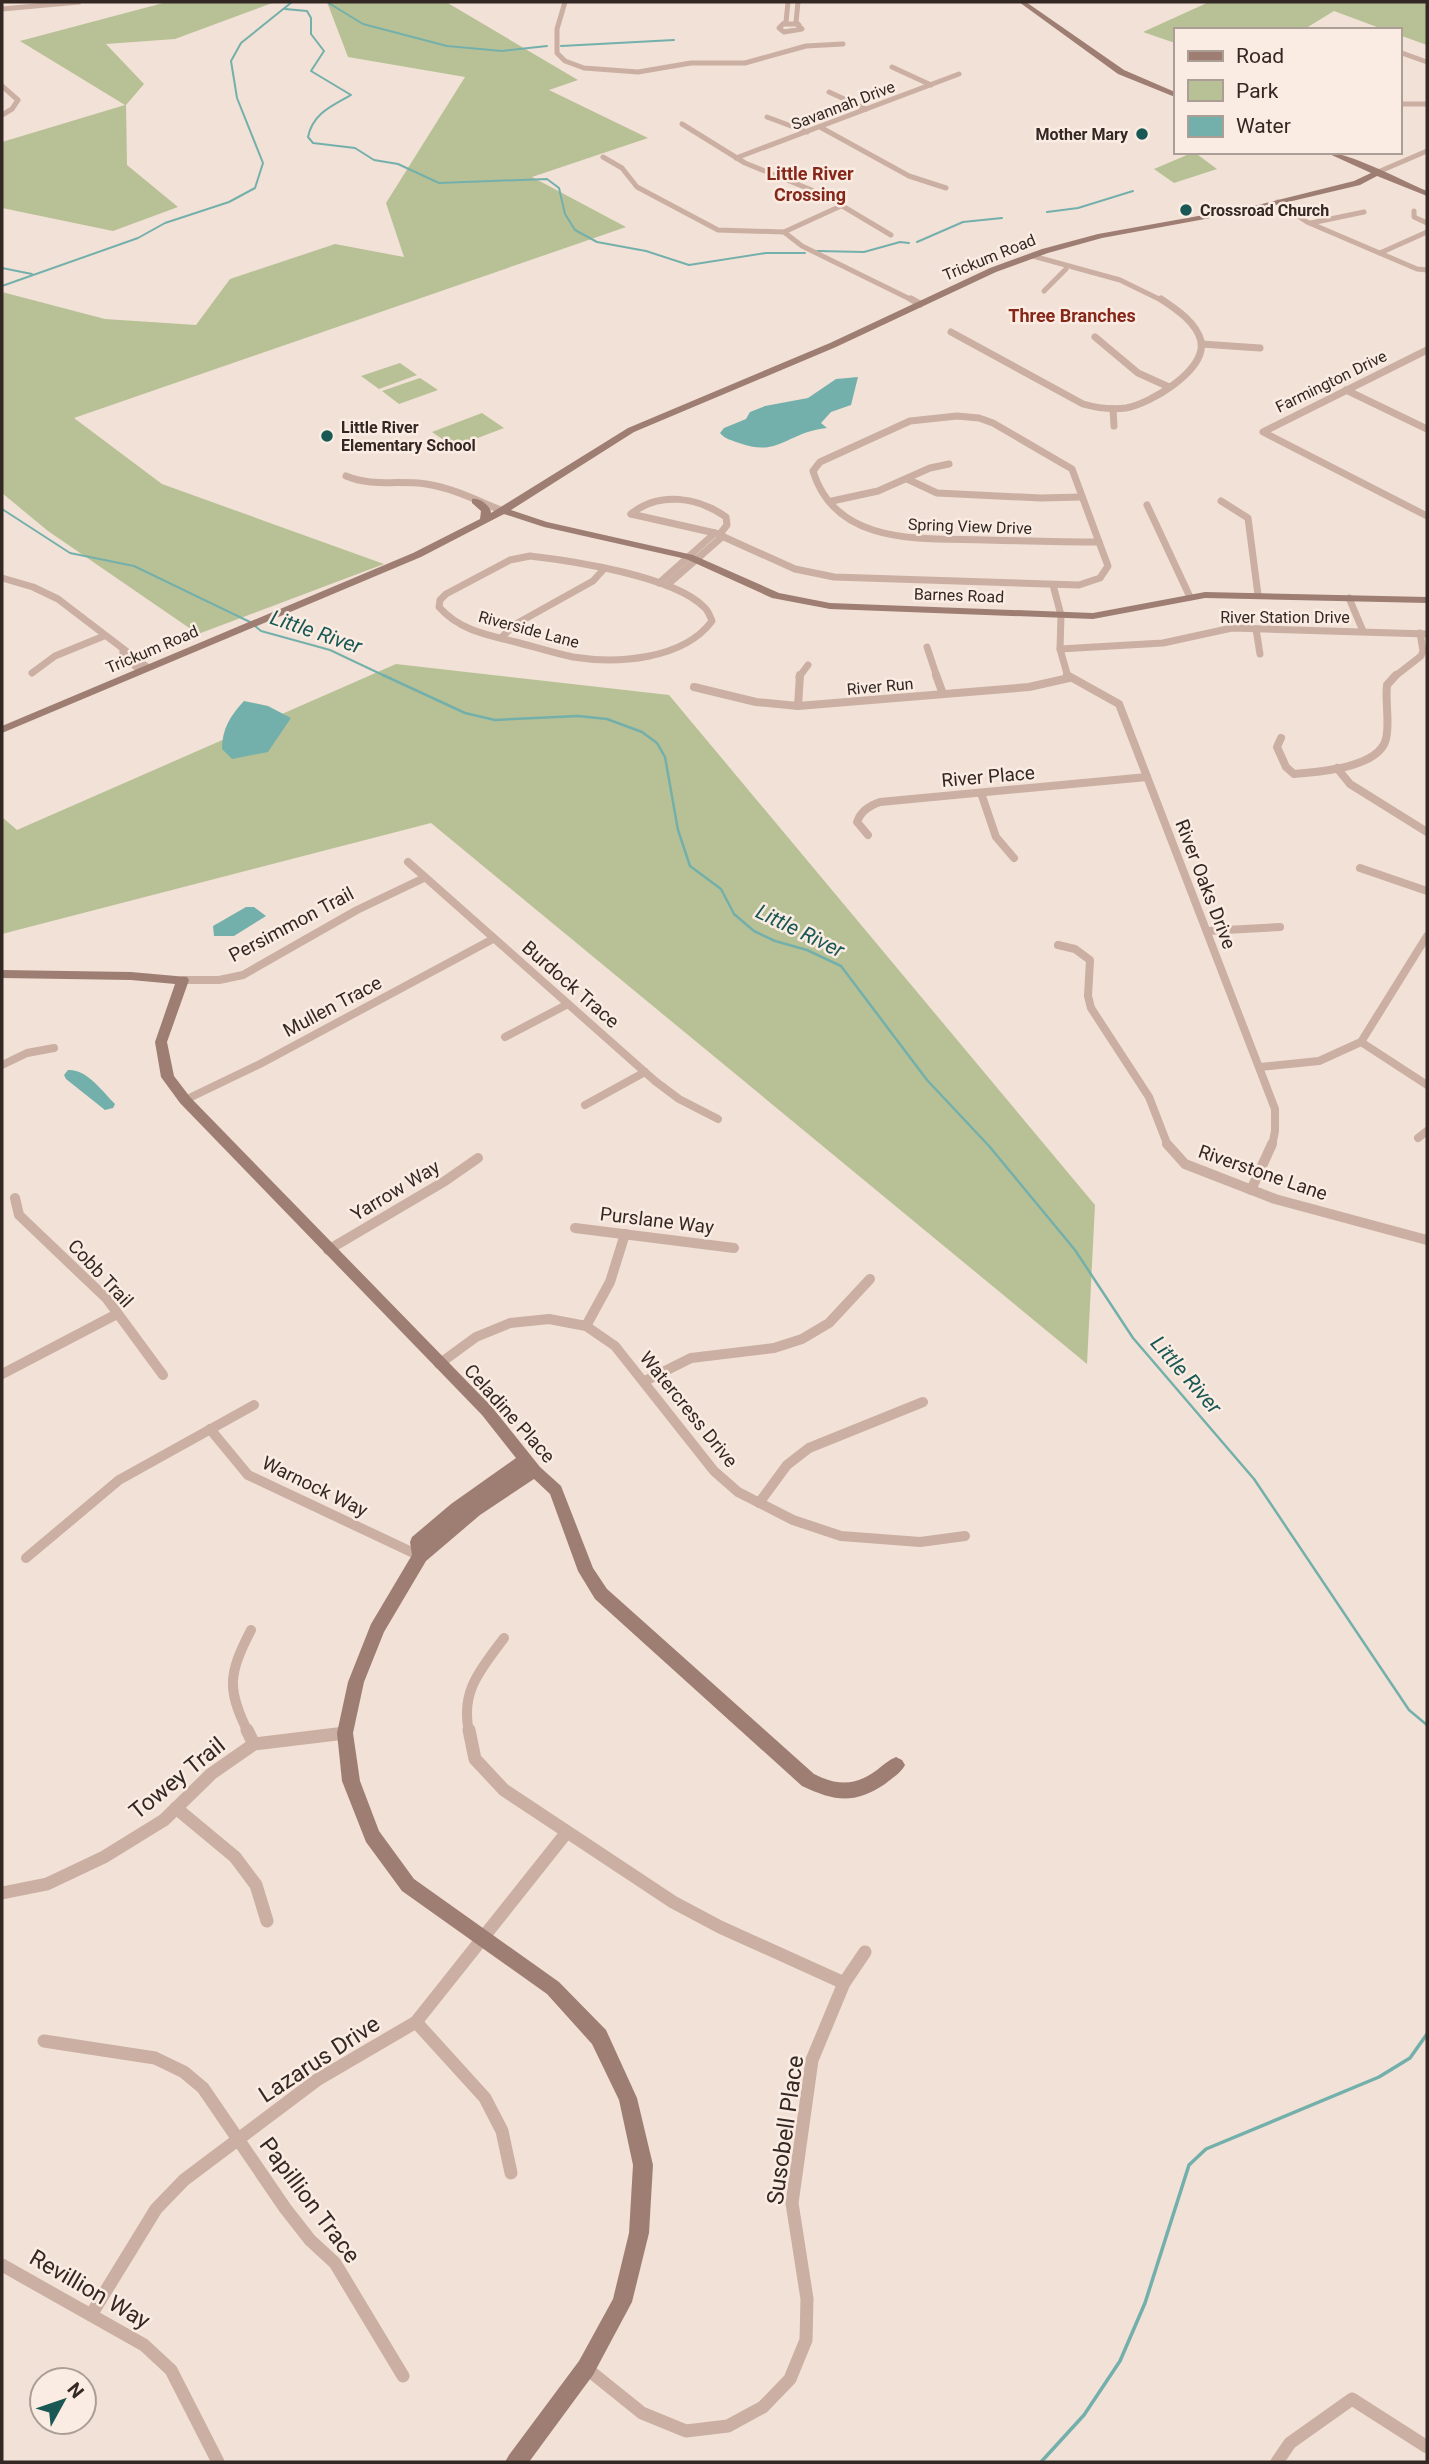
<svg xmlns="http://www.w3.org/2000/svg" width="1429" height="2464" font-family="Roboto,sans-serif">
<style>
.green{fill:#b8c196}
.water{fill:#74b0ab}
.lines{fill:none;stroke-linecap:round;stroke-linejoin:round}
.stream-far2{stroke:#74b0ab;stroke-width:2}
.stream-far1{stroke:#74b0ab;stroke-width:2.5}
.stream{stroke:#74b0ab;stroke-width:3.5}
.street-far4{stroke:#caafa2;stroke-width:5}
.street-far3{stroke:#caafa2;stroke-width:7}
.street-far2{stroke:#caafa2;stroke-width:8}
.street-far1{stroke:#caafa2;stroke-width:10}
.street{stroke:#caafa2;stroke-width:13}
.secondary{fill:#9e7e73;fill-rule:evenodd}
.poi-dot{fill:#195854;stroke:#faece2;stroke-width:2.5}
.labels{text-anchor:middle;stroke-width:5;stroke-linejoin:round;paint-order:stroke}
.far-street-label{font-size:16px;fill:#342825;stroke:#faece2}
.far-poi-label{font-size:16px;font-weight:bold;fill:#342825;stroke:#faece2;text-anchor:start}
.far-neighbourhood-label{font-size:18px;font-weight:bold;fill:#87271a;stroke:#faece2}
.street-label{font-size:19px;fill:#342825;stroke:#faece2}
.water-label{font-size:21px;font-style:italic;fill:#195854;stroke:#faece2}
.near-street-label{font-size:23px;fill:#342825;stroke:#faece2}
</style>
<rect width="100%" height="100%" fill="#f2e1d6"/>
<g class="green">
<polygon points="167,2 275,2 175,39 106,44 144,84 126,105 127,165 178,207 113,231 2,208 2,142 125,105 20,41"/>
<polygon points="327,2 446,2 578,80 549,90 648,138 532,177 626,227 74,418 162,484 384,564 198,634 48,531 2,493 2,292 105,319 196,325 230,279 335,244 404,257 386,203 465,77 348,57"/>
<polygon points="1209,2 1427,2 1427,45 1399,35 1399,30 1385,30 1334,11 1303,30 1175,30 1175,43 1143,32"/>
<polygon points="1194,152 1217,169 1174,183 1154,169"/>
<polygon points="400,363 417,375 379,389 361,376"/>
<polygon points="420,378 438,390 399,404 382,391"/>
<polygon points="482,413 504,428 454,447 432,432"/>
<polygon points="396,664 669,695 1095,1205 1087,1364 431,823 2,934 2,817 17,830"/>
</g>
<g class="water">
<path d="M858 377 851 405 831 412 821 423 827 428C787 432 779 458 739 443 731 440 725 439 720 433L724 428 746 419 750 412 765 406 808 398 836 379Z"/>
<path d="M244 701 268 706 291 718 268 752 232 759 222 749C222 729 230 716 244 701Z"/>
<polygon points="246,907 254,907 266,916 234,936 214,936 213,926"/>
<path d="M68 1070C87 1069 102 1091 115 1104L113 1108 105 1110 66 1079 64 1075Z"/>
</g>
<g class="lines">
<g class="stream-far2">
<polyline points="327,2 363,24 447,46 502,51 547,46"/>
<path d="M285 9 307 11 311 18V34L324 51 311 71 351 95C332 106 313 113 308 137L313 143 355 148 374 160 398 164 439 183 547 179 559 188 565 214 575 230 597 242 646 251 689 265 766 253H805"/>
<polyline points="561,46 674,40"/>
<polyline points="1047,212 1078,208 1133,191"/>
<polyline points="917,242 963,222 1002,218"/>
<polyline points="817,251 864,252 900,242 909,243"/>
<polyline points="2,268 32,274"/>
<polyline points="2,286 138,238 165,223 229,202 255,188 263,163 237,98 231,61 241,43 292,2"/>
<polyline points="2,509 70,553 134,566 250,622"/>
<polyline points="255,626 261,631 330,650 387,677"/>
</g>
<polyline class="stream-far1" points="383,675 465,713 495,720 578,716 607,719 642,732 657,743 665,757 678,830 690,866 721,889 734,914 754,931 775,941 807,950 841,966 927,1080 989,1146 1075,1250 1133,1338 1254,1479 1409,1710 1427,1725"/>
<polyline class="stream" points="1041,2462 1084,2415 1120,2361 1145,2303 1189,2165 1206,2149 1379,2077 1410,2058 1427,2034"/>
<g class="street-far4">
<polyline points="565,2 557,29 557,53 565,61 584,68 638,72 691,63 745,63 806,46 843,44"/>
<polyline points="798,2 796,22 799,25"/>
<polyline points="2,9 79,2"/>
<polygon points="783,24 796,24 802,29 784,32 779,28"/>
<polyline points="783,24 786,22 788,2"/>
<polyline points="1399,52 1427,62"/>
<polyline points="892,67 931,85"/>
<polyline points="2,86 18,100 12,109 2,115"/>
<polyline points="829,92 866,109"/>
<polyline points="1399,104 1426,104"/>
<polyline points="767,117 807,132"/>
<polyline points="682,124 745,163 824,195 891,235"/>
<polyline points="820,127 909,176 946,188"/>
<polyline points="603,157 622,168 637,187 718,230 784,232"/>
<polyline points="736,158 959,74"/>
<polyline points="1378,172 1427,151"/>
<polyline points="1278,202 1307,222 1417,269 1427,270"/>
<polyline points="843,205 784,232 802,246 914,301"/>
<polyline points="1414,211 1414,217 1427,223"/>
<polyline points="1311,223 1364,212"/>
<polyline points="1380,253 1427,232"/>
<polyline points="1033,256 1120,280 1163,301"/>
<polyline points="1044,291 1066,269"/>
</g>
<g class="street-far3">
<polyline points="911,299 920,304"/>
<path d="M951 332 1083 404C1097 408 1111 410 1126 408 1150 404 1207 370 1201 341 1196 322 1176 309 1161 299"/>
<polyline points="1095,337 1138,373 1169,387"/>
<polyline points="1201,344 1260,348"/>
<polyline points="1427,350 1263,432 1427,516"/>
<polyline points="1346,390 1427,429"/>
<polyline points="1113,409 1114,426"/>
<path d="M957 416 979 418 993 423 1072 469 1099 542C1061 542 1023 541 985 540 924 538 836 547 813 471L820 462 910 421Z"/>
<path d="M346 476C372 487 399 480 426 484 453 488 478 501 503 511"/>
<polyline points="907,479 937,493 1041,498 1082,497"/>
<polyline points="832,501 878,491 930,468 949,464"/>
<polyline points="1221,501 1248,518 1258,595"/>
<polyline points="1147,505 1190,597"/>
<polyline points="631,514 715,533 795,569 834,577 1079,585 1100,578 1108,566 1099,542"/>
<path d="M631 514C659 491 698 497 726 517L727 525 719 535"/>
<path d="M530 556C573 561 673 576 704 607 708 610 710 616 712 621 683 660 617 664 573 657 553 653 535 647 516 642 487 635 459 630 439 607L440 600 446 594 510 560Z"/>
<polyline points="2,578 33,587 58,599 147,667"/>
<polyline points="659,583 715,533"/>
<polyline points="667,585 723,536"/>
<polyline points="1053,585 1061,615 1060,649 1068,677"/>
<polyline points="1349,598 1363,631"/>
<polyline points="1256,629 1260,654"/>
<polyline points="501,638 514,625 593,581 603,570"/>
<polyline points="927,647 937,677"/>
<polyline points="1060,649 1163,643 1232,628 1427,634"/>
<polyline points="123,651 123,656 140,670"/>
<polyline points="32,673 55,656 104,636"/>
<polyline points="799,677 808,665"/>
<polyline points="1394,677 1421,656 1423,651 1420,633"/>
</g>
<g class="street-far2">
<polyline points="936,675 943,694"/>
<polyline points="1067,675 1119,704 1275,1109 1275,1131 1272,1146"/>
<polyline points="694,687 756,702 798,706 1029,687 1069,678"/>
<polyline points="798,706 800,675"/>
<path d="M1281 738 1277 747 1286 767 1294 774C1318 772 1379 768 1386 739 1390 722 1385 703 1387 685L1396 675"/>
<polyline points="1337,768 1350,784 1427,832"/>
<polyline points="981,793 996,837 1014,858"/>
<path d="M868 835 857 822C861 811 869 806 880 802L1147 777"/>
<polyline points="408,862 655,1081 679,1099 718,1119"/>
<polyline points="1360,868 1427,891"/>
<polyline points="1207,931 1280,927"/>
<polyline points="1058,945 1075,949 1090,960 1088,996 1091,1008 1149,1097 1168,1146"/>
<polyline points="183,980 219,980 243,975 357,910 424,878"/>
<polyline points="505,1037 568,1004"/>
<polyline points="1361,1042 1427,1085"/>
<polyline points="2,1065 27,1053 54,1048"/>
<polyline points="1260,1067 1319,1061 1361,1042 1427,936"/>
<polyline points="185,1100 260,1064 493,939"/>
<polyline points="585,1105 645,1072"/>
<polyline points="1418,1138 1427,1131"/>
</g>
<g class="street-far1">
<polyline points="1167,1144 1185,1164 1275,1199 1427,1240"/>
<polyline points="1251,1190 1272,1144"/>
<polyline points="15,1198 19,1215 107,1299 163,1375"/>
<polyline points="575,1228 734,1248"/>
<polyline points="328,1250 445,1181 478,1158"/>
<polyline points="586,1326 610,1282 625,1234"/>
<polyline points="439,1364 476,1337 510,1323 549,1319 586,1326 615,1346 714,1471 738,1492 793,1520 841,1536 920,1542 965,1536"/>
<polyline points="2,1374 117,1314"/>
<polyline points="645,1381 691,1358 774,1348 802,1339 829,1323 870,1279"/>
<polyline points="210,1429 248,1475 420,1556"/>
<polyline points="759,1503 787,1465 809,1448 923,1402"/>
<polyline points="26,1558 119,1480 254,1405"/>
<path d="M248 1732C226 1688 229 1673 251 1630"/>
<path d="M469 1732C460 1691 481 1669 504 1638"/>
</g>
<g class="street">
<polyline points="247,1730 254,1744"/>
<polyline points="469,1730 475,1759 504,1790 673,1902 720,1927 844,1983"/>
<polyline points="176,1808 235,1857 256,1885 267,1921"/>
<polyline points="2,1893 47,1884 104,1857 164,1820 211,1774 254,1744 345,1733"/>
<polyline points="416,2022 485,2098 502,2131 511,2173"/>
<polyline points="44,2041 155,2058 184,2072 203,2088 285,2208 310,2240 335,2263 403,2376"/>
<polyline points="2,2265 144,2345 171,2370 218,2462"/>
<polyline points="91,2315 156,2209 184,2180 317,2080 416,2022 567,1832"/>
<polyline points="586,2368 642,2413 686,2431 728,2426 763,2407 790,2379 806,2340 807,2299 792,2203 812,2060 844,1983 865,1952"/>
<polyline points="1277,2462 1290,2443 1352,2399 1427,2447"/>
</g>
<g class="secondary">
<polygon points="1019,2 1026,2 1124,70 1175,92 1175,97 1118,74"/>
<path d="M1325 152C1349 152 1403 181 1427 191V196L1377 176 1360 185 1254 210 1102 238 1048 253 996 272 836 347 634 432 511 510 547 522 693 555 779 593 830 603 1093 613 1205 592 1427 597V603L1205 598 1093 619 830 609 772 598 686 559 544 527 504 514 421 557 2 733V726L413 553 480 519 481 511 472 503V499C479 497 491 506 491 513L628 428 830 343 990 268 1042 249 1098 234 1254 206 1354 181 1371 173Z"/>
<path d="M2 970 131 972 187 977 189 980 167 1042 174 1076 190 1097 492 1407 540 1467 561 1486 593 1568 607 1589 814 1774C838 1786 855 1786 877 1770 883 1765 889 1760 896 1757L902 1760 905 1765C901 1773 892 1778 885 1784 854 1805 834 1801 802 1786L595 1599 578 1571 550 1494 534 1479 480 1515 426 1561 384 1632 364 1682 353 1733 360 1781 379 1831 414 1879 559 1982 606 2030 637 2098 653 2165 649 2233 632 2302 593 2375 529 2462H505L509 2455 579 2361 613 2299 629 2233 633 2165 619 2100 592 2044 547 1994 402 1891 366 1842 342 1781 337 1733 348 1682 371 1624 412 1555 410 1542 412 1537 451 1504 516 1458 482 1415 180 1103 161 1077 155 1042 175 984 131 980 2 978Z"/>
</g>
</g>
<g class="poi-dot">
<circle cx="1142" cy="134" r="7"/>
<circle cx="1186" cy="210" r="7"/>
<circle cx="327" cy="436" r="7"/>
</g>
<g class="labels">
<g class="far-street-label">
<text transform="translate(843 105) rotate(-21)" y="6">Savannah Drive</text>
<text transform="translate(989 257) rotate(-22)" y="6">Trickum Road</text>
<text transform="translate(1331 381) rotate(-26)" y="6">Farmington Drive</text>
<text transform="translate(970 526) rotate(2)" y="6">Spring View Drive</text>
<text transform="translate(959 595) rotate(2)" y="6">Barnes Road</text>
<text x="1285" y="623">River Station Drive</text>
<text transform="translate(529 629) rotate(15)" y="6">Riverside Lane</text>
<text transform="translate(152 649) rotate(-23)" y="6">Trickum Road</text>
<text transform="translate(880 686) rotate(-5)" y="6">River Run</text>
</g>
<g class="far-poi-label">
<text x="1128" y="140" text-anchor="end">Mother Mary</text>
<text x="1200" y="216">Crossroad Church</text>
<text x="341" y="433">Little River<tspan x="341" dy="18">Elementary School</tspan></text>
</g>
<g class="far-neighbourhood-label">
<text x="810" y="180">Little River<tspan x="810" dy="21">Crossing</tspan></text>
<text x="1072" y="322">Three Branches</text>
</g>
<g class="street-label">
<text transform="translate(988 776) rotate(-5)" y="7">River Place</text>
<text transform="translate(1206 884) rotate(69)" y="7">River Oaks Drive</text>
<text transform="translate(291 924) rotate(-28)" y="7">Persimmon Trail</text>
<text transform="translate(571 984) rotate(41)" y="7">Burdock Trace</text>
<text transform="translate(332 1006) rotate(-28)" y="7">Mullen Trace</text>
<text transform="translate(1263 1172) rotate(19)" y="7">Riverstone Lane</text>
<text transform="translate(395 1190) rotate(-31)" y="7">Yarrow Way</text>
<text transform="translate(657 1220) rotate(7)" y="7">Purslane Way</text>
<text transform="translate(101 1273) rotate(47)" y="7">Cobb Trail</text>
<text transform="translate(689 1409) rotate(51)" y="7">Watercress Drive</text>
<text transform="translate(510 1413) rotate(48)" y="7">Celadine Place</text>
<text transform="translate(315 1486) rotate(26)" y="7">Warnock Way</text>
</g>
<g class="water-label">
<text transform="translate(316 632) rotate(19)" y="7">Little River</text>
<text transform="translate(800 931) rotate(26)" y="7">Little River</text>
<text transform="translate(1186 1375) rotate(49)" y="7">Little River</text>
</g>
<g class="near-street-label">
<text transform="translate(177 1778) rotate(-39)" y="8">Towey Trail</text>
<text transform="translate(319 2059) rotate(-33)" y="8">Lazarus Drive</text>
<text transform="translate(785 2130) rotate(-82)" y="8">Susobell Place</text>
<text transform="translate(310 2200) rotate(53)" y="8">Papillion Trace</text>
<text transform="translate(90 2289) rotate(30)" y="8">Revillion Way</text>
</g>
</g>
<rect width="1429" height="2464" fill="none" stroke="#342825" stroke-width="7"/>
<rect x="1174" y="28" width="228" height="126" fill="#faece2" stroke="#ab9e96" stroke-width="2"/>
<rect x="1188" y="51" width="35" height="10" fill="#9e7e73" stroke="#ab9e96" stroke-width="2"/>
<text x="1236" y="63" font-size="21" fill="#342825">Road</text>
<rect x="1188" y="80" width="35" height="21" fill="#b8c196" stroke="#ab9e96" stroke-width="2"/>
<text x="1236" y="98" font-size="21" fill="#342825">Park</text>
<rect x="1188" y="116" width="35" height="21" fill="#74b0ab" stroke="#ab9e96" stroke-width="2"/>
<text x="1236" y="133" font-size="21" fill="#342825">Water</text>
<g transform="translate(63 2401) rotate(50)"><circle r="33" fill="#faece2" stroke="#ab9e96" stroke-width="2"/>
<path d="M0-5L12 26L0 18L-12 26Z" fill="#195854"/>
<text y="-10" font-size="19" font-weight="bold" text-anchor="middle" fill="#342825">N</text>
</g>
</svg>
